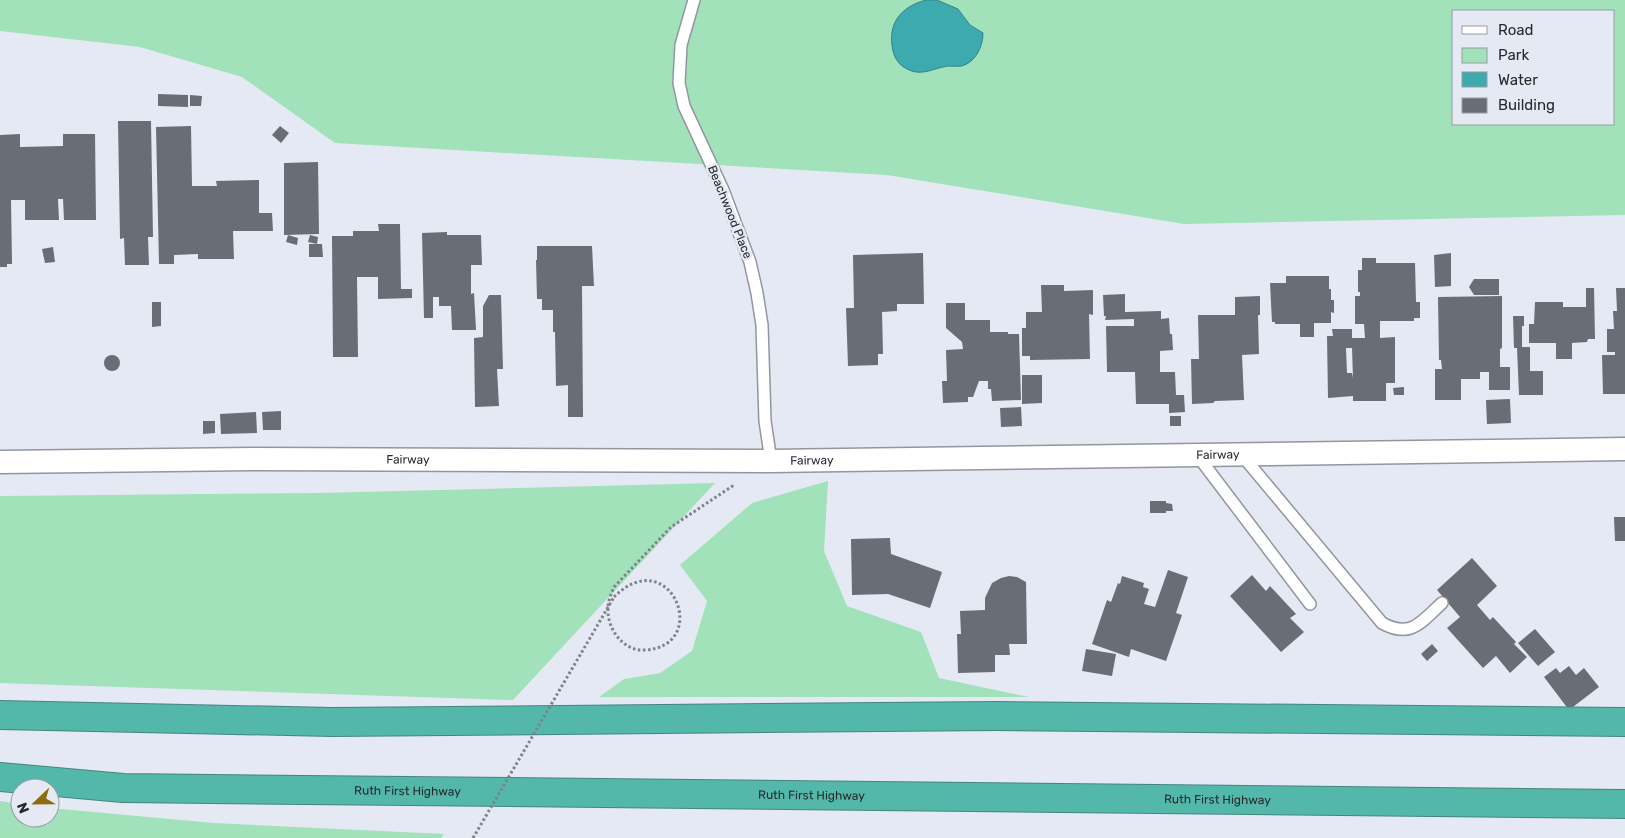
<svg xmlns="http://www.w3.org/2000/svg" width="1625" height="838" font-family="Rubik,sans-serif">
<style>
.green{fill:#a1e2ba;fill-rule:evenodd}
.water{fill:#3daab0;stroke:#368389}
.building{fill:#696d76;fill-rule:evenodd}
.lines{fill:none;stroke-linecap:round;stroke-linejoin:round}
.service-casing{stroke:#92969f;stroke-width:14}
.minor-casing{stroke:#92969f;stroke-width:25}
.motorway-casing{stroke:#44867e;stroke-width:30}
.path{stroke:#7f8288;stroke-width:3;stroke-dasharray:2.5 2.5;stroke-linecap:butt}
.service{stroke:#fff;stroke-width:11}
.minor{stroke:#fff;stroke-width:22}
.motorway{stroke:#53b8aa;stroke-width:28}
.path-bridge{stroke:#7f8288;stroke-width:3;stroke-dasharray:2.5 2.5;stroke-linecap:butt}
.labels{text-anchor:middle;stroke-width:5;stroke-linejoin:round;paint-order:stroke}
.street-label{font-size:12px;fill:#27292d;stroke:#e5e9f3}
</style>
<rect width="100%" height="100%" fill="#e5e9f3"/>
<g class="green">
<path d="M0 0H1625V215L1184 224 887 175 335 143 242 77 140 47 0 31ZM1454 11H1614V124H1454Z"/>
<polygon points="828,481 824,551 847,606 921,632 939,678 1029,697 599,697 624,679 660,673 692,651 707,601 680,565 752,503"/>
<polygon points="715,483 513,700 0,683 0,496 318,493"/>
<polygon points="0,801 20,804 20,818 50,818 50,808 214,823 444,834 441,838 0,838"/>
</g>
<path class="water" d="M926 0H937L958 9 970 25 983 33C983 46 976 62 962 66 956 67 949 65 943 67 930 70 920 76 907 69 899 65 895 59 893 51 887 24 900 7 926 0Z"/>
<g class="building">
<polygon points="158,94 188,95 188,107 158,106"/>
<polygon points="190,95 202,96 201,106 190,106"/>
<polygon points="118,121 151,121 153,237 148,237 149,265 125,265 124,238 120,239"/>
<polygon points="191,126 192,186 217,186 216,181 259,180 259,213 272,213 273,231 233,231 234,259 198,259 198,254 174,255 174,264 159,264 156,127"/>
<polygon points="280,126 289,133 281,143 272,135"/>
<polygon points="20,134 20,147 63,146 63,134 95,134 96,220 64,220 63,199 58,199 59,220 25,220 25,200 11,200 12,264 7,264 7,267 0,267 0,135"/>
<polygon points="318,162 319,234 284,235 284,163"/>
<polygon points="378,224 400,224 401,289 412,289 412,298 378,299 378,277 357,277 358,357 333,357 332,236 353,236 353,231 379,231"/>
<polygon points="447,232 447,235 481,235 482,265 471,265 471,294 474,293 476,330 452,330 451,306 439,306 439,297 433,297 433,318 424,318 422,233"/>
<polygon points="288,235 298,238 297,245 286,242"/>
<polygon points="310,235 318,237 317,244 308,242"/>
<polygon points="309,244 322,244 323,257 309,257"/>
<polygon points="537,246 592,246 594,286 582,286 583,417 568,417 568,385 556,386 555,332 553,332 553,310 542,310 542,299 537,299 536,260 537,260"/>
<polygon points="53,247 55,262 45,263 42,249"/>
<polygon points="923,253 924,304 897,304 897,311 882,312 883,354 878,354 878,365 848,366 846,308 854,308 853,255"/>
<polygon points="1451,253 1451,286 1435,287 1434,255"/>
<path d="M1362 258H1376V263H1415L1416 302H1420V318H1414V321H1380V338L1395 337V383H1386V401H1353V396L1328 398 1327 336H1333L1332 329H1352V338H1365L1364 324H1355V296H1360V292H1358V270H1362ZM1346 348H1352L1353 378 1352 373H1347Z"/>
<polygon points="1286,276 1329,276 1329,289 1331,289 1331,300 1334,300 1334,313 1331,312 1331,323 1314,323 1314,337 1300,337 1300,324 1275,324 1275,322 1272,322 1270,283 1286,283"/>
<polygon points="1474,279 1499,279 1499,295 1474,295 1469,287"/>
<polygon points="1041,285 1064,285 1064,291 1093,290 1093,315 1089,314 1090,359 1030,360 1030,356 1022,356 1022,328 1026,328 1026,312 1042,312"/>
<polygon points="1586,288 1594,288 1595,339 1588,339 1587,342 1572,343 1572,359 1556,359 1556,343 1529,343 1529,324 1534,324 1535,302 1563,302 1563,307 1586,307"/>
<polygon points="1616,288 1625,288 1625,394 1603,394 1602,355 1615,355 1615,352 1607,352 1607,329 1614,329 1613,311 1617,311"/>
<polygon points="1125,294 1125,312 1161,311 1161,319 1169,318 1170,334 1172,334 1173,350 1160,351 1160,372 1175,372 1176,395 1184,395 1185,412 1169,413 1169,404 1136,404 1135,372 1107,372 1106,326 1134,326 1134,319 1105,320 1106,316 1104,316 1103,295"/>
<polygon points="489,295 501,295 503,369 497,369 499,406 475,407 474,338 483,337 483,306"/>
<polygon points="1260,296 1260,315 1258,315 1259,354 1242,355 1244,400 1215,401 1213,403 1192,404 1191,359 1199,359 1198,315 1235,315 1235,297"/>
<polygon points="1502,296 1502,348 1500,349 1500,367 1510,367 1510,390 1489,390 1489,372 1480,372 1480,379 1461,379 1461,400 1435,400 1435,369 1442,369 1441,360 1439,360 1438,297"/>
<polygon points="152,302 161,302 161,326 152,327"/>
<polygon points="946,303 965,303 965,320 990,320 990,332 1008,332 1008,334 1019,334 1021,400 992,401 991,389 988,389 988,381 979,381 973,397 968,397 968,402 943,403 942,381 947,381 946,350 963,349 962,342 946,328"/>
<polygon points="1513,316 1524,316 1524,326 1522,326 1522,347 1530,347 1530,371 1543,371 1543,395 1519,395 1517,348 1514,348"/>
<circle cx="112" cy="363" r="8"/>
<polygon points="1022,375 1042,375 1042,403 1022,404"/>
<polygon points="1404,387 1404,395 1394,395 1393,388"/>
<polygon points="1510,399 1511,423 1487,424 1486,400"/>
<polygon points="1021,407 1022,426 1001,427 1000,408"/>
<polygon points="281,411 281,430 263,430 262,412"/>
<polygon points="256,412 257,433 221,434 220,414"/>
<rect x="1170" y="416" width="11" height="10"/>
<polygon points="203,421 215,421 215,433 203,434"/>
<polygon points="1150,501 1166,501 1166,503 1172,504 1173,511 1166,511 1166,513 1150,513"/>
<polygon points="1614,517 1625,517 1625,541 1615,541"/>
<polygon points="890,538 891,554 942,572 930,608 888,594 852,595 851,539"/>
<polygon points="1472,558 1497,586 1477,605 1490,620 1493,617 1516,642 1514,644 1527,657 1510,673 1496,656 1483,668 1447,628 1460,617 1437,590"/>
<polygon points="1168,570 1188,577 1176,613 1182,615 1166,661 1131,649 1129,657 1092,644 1107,600 1111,602 1118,583 1120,584 1122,576 1144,583 1143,587 1149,589 1144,604 1155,607"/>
<polygon points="1252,575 1266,591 1270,586 1296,614 1290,618 1304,632 1281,652 1230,596"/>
<polygon points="1009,576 1017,577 1026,582 1027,644 1009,644 1010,655 995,655 995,672 958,673 957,634 961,634 960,611 985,610 985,598 992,583 1001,578"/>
<polygon points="1535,629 1555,652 1538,666 1518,643"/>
<polygon points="1432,644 1438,651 1427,661 1421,654"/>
<polygon points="1086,649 1116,654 1112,676 1082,671"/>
<polygon points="1569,666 1576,675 1584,668 1599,687 1569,710 1544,677 1556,668 1560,673"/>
</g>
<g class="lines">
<g class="service-casing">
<g id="service">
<polyline points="694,0 681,45 679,83 684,106 723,190 750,262 757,293 762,325 765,421 771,461"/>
<path d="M1241 454 1382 623C1411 639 1421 622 1442 603"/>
<polyline points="1197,455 1310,604"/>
</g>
</g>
<g class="minor-casing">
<g id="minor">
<path id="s1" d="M0 462 253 459 771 461 1625 449"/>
</g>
</g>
<g class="motorway-casing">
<g id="motorway">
<polyline points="0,715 332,722 996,716 1625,722"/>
<path id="s2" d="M0 777 123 788 1625 804"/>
</g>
</g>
<path class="path" d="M614 597C670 541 713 646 645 650 624 652 607 629 608 609 608 601 611 594 614 587L671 527 734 485"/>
<use href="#service" class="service"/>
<use href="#minor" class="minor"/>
<use href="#motorway" class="motorway"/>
<polyline class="path-bridge" points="473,838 614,597"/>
</g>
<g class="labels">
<g class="street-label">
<text transform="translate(730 212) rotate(68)" y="4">Beachwood Place</text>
<text dy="4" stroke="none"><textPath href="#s1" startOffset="1218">Fairway</textPath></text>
<text dy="4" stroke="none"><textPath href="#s1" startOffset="408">Fairway</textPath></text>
<text dy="4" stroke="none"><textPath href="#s1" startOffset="812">Fairway</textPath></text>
<text dy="4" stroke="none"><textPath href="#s2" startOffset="408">Ruth First Highway</textPath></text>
<text dy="4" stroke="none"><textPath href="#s2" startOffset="812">Ruth First Highway</textPath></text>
<text dy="4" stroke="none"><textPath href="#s2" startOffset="1218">Ruth First Highway</textPath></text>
</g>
</g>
<rect x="1452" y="10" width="162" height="115" fill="#e5e9f3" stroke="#999ca4"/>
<rect x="1462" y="26" width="25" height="8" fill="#ffffff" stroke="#999ca4"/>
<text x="1498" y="35" font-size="15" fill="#27292d">Road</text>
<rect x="1462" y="48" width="25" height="15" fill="#a1e2ba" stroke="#999ca4"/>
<text x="1498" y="60" font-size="15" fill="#27292d">Park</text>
<rect x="1462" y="72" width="25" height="15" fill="#3daab0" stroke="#999ca4"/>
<text x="1498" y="85" font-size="15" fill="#27292d">Water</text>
<rect x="1462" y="98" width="25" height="15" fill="#696d76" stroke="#999ca4"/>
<text x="1498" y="110" font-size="15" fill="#27292d">Building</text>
<g transform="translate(35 803) rotate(248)"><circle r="24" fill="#e5e9f3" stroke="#999ca4"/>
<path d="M0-4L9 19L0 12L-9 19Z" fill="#8d6b0e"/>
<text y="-8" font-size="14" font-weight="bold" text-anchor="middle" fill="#27292d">N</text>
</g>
</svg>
